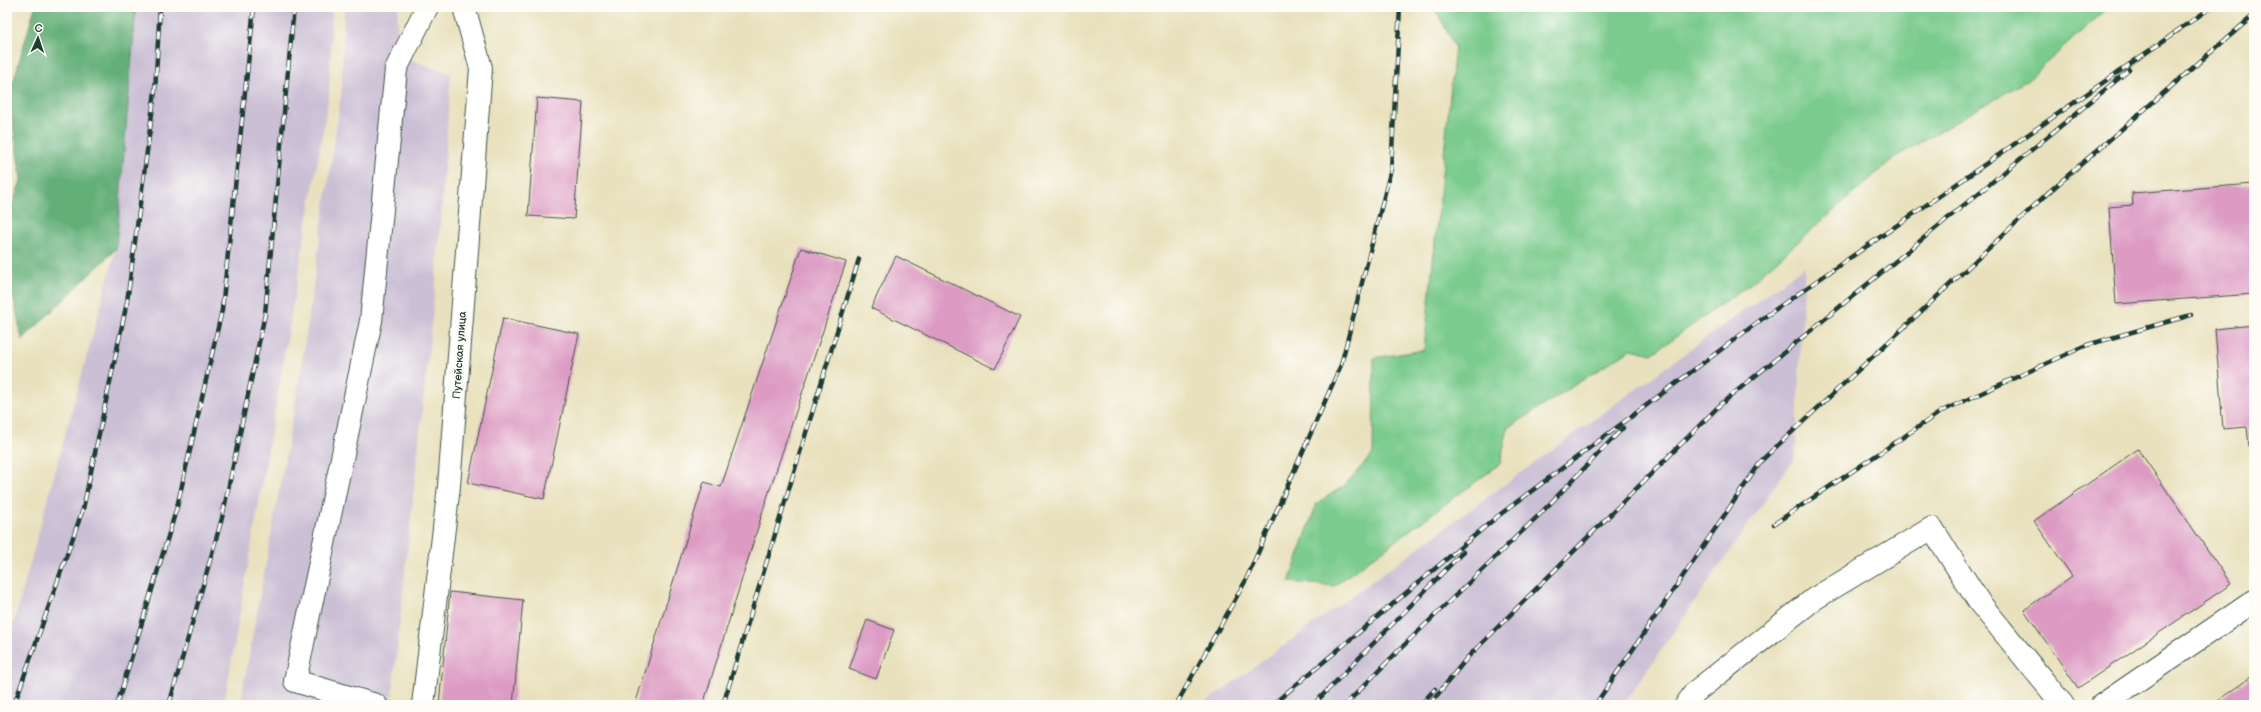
<svg xmlns="http://www.w3.org/2000/svg" width="2261" height="712" font-family="'Balsamiq Sans',sans-serif">
<style>
.industrial{fill:#cbbfd5}
.green{fill:#7acb8d;stroke:#4c8460}
.forest{fill:#63af78;stroke:#417656}
.building{fill:#dd9bc4}
.lines{fill:none;stroke-linecap:round;stroke-linejoin:round}
.minor-casing{stroke:#3d5649;stroke-width:24}
.minor{stroke:#fff;stroke-width:22}
.rail-casing{stroke:#1f3d34;stroke-width:4.5}
.rail{stroke:#fdfcf7;stroke-width:3;stroke-dasharray:9;stroke-linecap:butt}
.labels{text-anchor:middle;stroke-width:4;stroke-linejoin:round;paint-order:stroke}
.street-label{font-size:11px;fill:#1f3d34;stroke:#fdfcf7}
</style>
<rect width="100%" height="100%" fill="#fdfcf7"/>
<filter id="ink" filterUnits="userSpaceOnUse"><feTurbulence type="fractalNoise" baseFrequency=".025" numOctaves="2"/><feDisplacementMap in="SourceGraphic" scale="8" xChannelSelector="R" yChannelSelector="G"/><feConvolveMatrix kernelMatrix="1 2 1 2 8 2 1 2 1" color-interpolation-filters="sRGB"/></filter>
<filter id="wash" filterUnits="userSpaceOnUse"><feTurbulence type="fractalNoise" baseFrequency=".012" numOctaves="4" result="noise"/><feDisplacementMap in="SourceGraphic" scale="16" xChannelSelector="R" yChannelSelector="G"/><feGaussianBlur stdDeviation="0.9" result="paint"/><feColorMatrix in="noise" values="0 0 0 0 0 0 0 0 0 0 0 0 0 0 0 0 0 1.4 0 .05"/><feComposite in="paint" operator="in"/></filter>
<g filter="url(#wash)">
<rect width="100%" height="100%" fill="#e9e1bd"/>
<g class="industrial">
<polygon points="136,7 332,7 329,95 224,705 7,705 7,648 116,249"/>
<polygon points="344,7 398,7 397,55 451,74 437,271 391,705 240,705 300,377 342,88"/>
<polygon points="1805,266 1795,457 1623,705 1202,705"/>
</g>
<polygon class="green" points="1434,7 2108,7 2028,80 1895,157 1751,283 1652,354 1631,349 1508,428 1500,464 1334,586 1289,582 1317,503 1345,485 1373,454 1374,358 1424,350 1455,46"/>
<polygon class="forest" points="35,7 136,7 116,249 22,340 7,266 7,220 21,180 9,96"/>
<g id="blocks">
<g class="building">
<polygon points="537,98 583,102 574,219 528,216"/>
<polygon points="2254,184 2254,294 2116,304 2109,207 2133,205 2132,193"/>
<polygon points="801,248 846,262 766,501 703,705 635,705 704,482 721,487"/>
<polygon points="896,256 1020,317 995,369 871,308"/>
<polygon points="503,318 579,334 544,499 468,483"/>
<polygon points="2254,325 2254,446 2249,446 2247,427 2223,429 2215,329"/>
<polygon points="2138,449 2231,584 2078,688 2024,610 2072,576 2034,521"/>
<polygon points="450,592 523,600 513,705 439,705"/>
<polygon points="867,620 894,630 876,679 849,669"/>
<polygon points="2254,675 2254,705 2211,705"/>
</g>
</g>
</g>
<g filter="url(#ink)">
<use href="#blocks" fill-opacity="0" stroke="#3d5649" stroke-width="1"/>
<g class="lines">
<g class="minor-casing">
<g id="minor">
<polyline points="376,705 295,681 371,321 396,69 427,7"/>
<polyline points="423,705 449,486 481,68 464,7"/>
<polyline points="1686,705 1695,692 1814,599 1932,528 1979,602 2063,705"/>
<polyline points="2102,705 2254,601"/>
</g>
</g>
<use href="#minor" class="minor"/>
<g class="rail-casing">
<g id="rail">
<polyline points="2174,33 2212,7"/>
<polyline points="1774,524 1942,411 2087,345 2191,315"/>
<polyline points="14,705 83,509 127,302 155,91 160,7"/>
<polyline points="117,705 177,507 222,310 254,7"/>
<polyline points="169,705 222,518 265,314 294,7"/>
<polyline points="723,705 859,259"/>
<polyline points="1176,705 1246,580 1341,365 1391,169 1400,7"/>
<polyline points="1272,705 1498,516 1766,316 2179,30"/>
<polyline points="1313,705 1463,552"/>
<polyline points="1345,705 1398,651 1540,514 1623,428"/>
<polyline points="1420,705 1435,689"/>
<polyline points="1429,705 1467,658 1721,404 2129,70"/>
<polyline points="1595,705 1762,460 2050,191 2254,15"/>
</g>
</g>
<use href="#rail" class="rail"/>
</g>
</g>
<g class="labels">
<g class="street-label">
<text transform="translate(459 355) rotate(-86)" y="4">Путейская улица</text>
</g>
</g>
<rect width="2261" height="712" fill="none" stroke="#fdfcf7" stroke-width="24"/>
<g transform="translate(38 38) rotate(3)" stroke="#fdfcf7" stroke-width="3" paint-order="stroke">
<path d="M0-3L7 15L0 10L-7 15Z" fill="#1f3d34"/>
<text y="-6" font-size="11" font-weight="bold" text-anchor="middle" fill="#1f3d34">С</text>
</g>
</svg>
